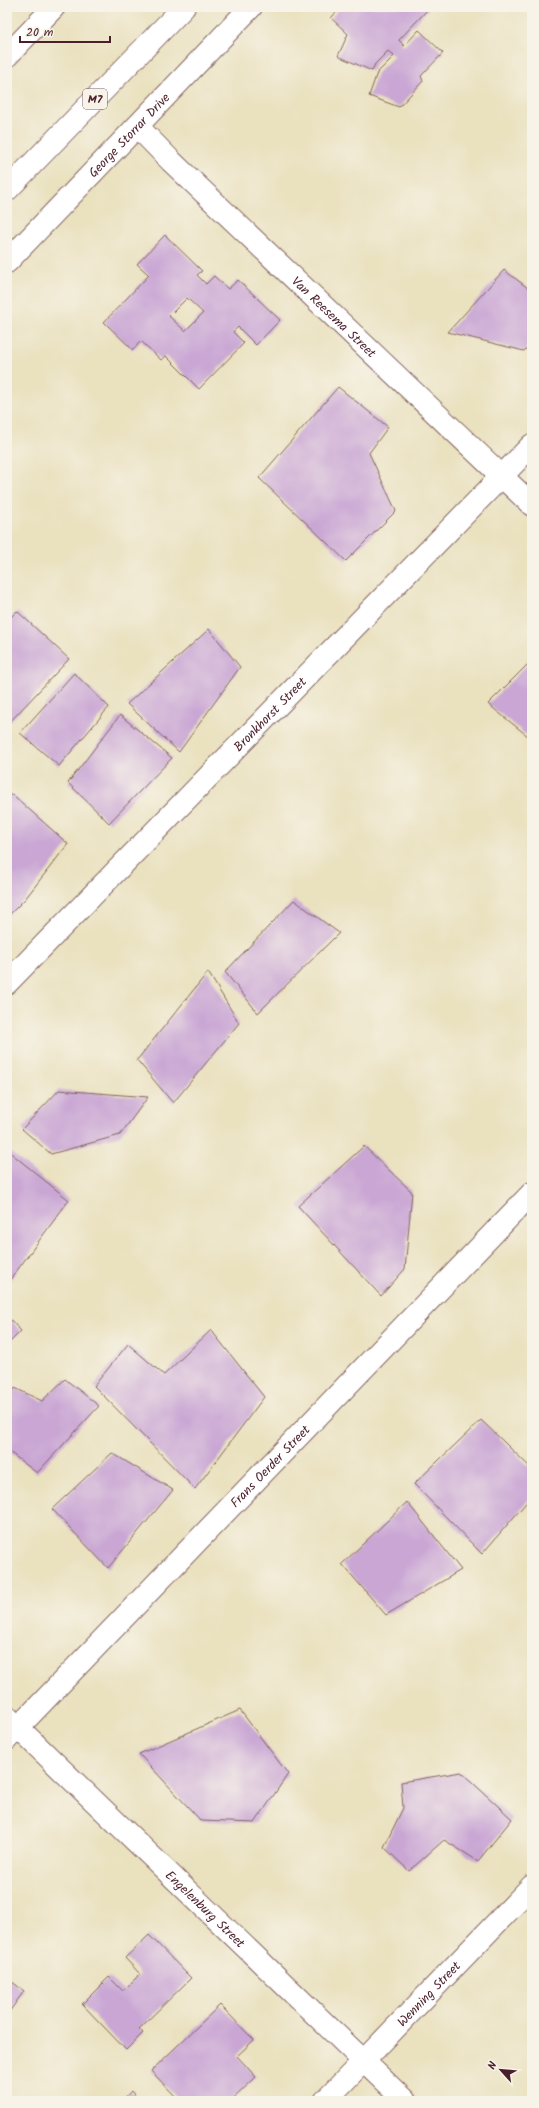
<svg xmlns="http://www.w3.org/2000/svg" width="539" height="2108" font-family="Kalam,sans-serif">
<style>
.building{fill:#c9a6d4;fill-rule:evenodd}
.lines{fill:none;stroke-linecap:round;stroke-linejoin:round}
.minor-casing{stroke:#82635f;stroke-width:24}
.primary-casing{stroke:#82635f;stroke-width:24}
.minor{stroke:#fff;stroke-width:22}
.primary{stroke:#fff;stroke-width:22}
.labels{text-anchor:middle;stroke-width:3;stroke-linejoin:round;paint-order:stroke}
.shield{fill:#f7f3e8;stroke:#7e5f64;stroke-width:1}
.shield-label{font-size:12px;font-weight:bold;fill:#4a1f2b}
.street-label{font-size:13px;fill:#4a1f2b;stroke:#f7f3e8}
</style>
<rect width="100%" height="100%" fill="#f7f3e8"/>
<filter id="ink" filterUnits="userSpaceOnUse"><feTurbulence type="fractalNoise" baseFrequency=".025" numOctaves="2"/><feDisplacementMap in="SourceGraphic" scale="8" xChannelSelector="R" yChannelSelector="G"/><feConvolveMatrix kernelMatrix="1 2 1 2 8 2 1 2 1" color-interpolation-filters="sRGB"/></filter>
<filter id="wash" filterUnits="userSpaceOnUse"><feTurbulence type="fractalNoise" baseFrequency=".012" numOctaves="4" result="noise"/><feDisplacementMap in="SourceGraphic" scale="16" xChannelSelector="R" yChannelSelector="G"/><feGaussianBlur stdDeviation="0.9" result="paint"/><feColorMatrix in="noise" values="0 0 0 0 0 0 0 0 0 0 0 0 0 0 0 0 0 1.4 0 .05"/><feComposite in="paint" operator="in"/></filter>
<g filter="url(#wash)">
<rect width="100%" height="100%" fill="#eae1bf"/>
<g id="blocks">
<g class="building">
<polygon points="341,7 430,7 399,40 404,46 419,30 443,53 421,76 423,81 399,107 369,96 377,73 394,56 388,51 375,64 372,71 338,56 348,34 331,18"/>
<path d="M165 235 202 271 197 275 206 284 214 276 228 289 238 280 280 320 256 345 238 327 233 332 244 343 199 389 166 356 161 360 141 341 133 350 104 322 149 275 137 264ZM187 298 203 313 185 331 169 316Z"/>
<polygon points="504,270 532,291 532,342 524,351 448,332"/>
<polygon points="338,387 388,427 369,453 396,511 346,561 259,478"/>
<polygon points="17,611 69,659 7,725 7,621"/>
<polygon points="209,629 240,667 179,752 127,704"/>
<polygon points="532,660 532,734 529,737 488,704"/>
<polygon points="74,673 109,707 59,766 20,733"/>
<polygon points="120,715 172,758 109,823 68,783"/>
<polygon points="7,795 13,795 68,844 25,899 7,917"/>
<polygon points="294,900 339,933 258,1013 225,972"/>
<polygon points="208,972 239,1023 173,1103 137,1060"/>
<polygon points="59,1090 148,1097 120,1135 51,1154 22,1129"/>
<polygon points="364,1146 412,1192 405,1269 381,1296 298,1206"/>
<polygon points="7,1150 69,1200 7,1284"/>
<polygon points="7,1316 21,1331 7,1345"/>
<polygon points="211,1330 264,1397 195,1489 94,1386 128,1344 164,1375"/>
<polygon points="65,1379 99,1406 37,1473 8,1451 7,1398 15,1388 42,1401"/>
<polygon points="481,1420 532,1469 532,1496 482,1554 414,1484"/>
<polygon points="112,1453 173,1490 108,1568 52,1509"/>
<polygon points="407,1502 461,1570 386,1615 342,1564"/>
<polygon points="240,1710 288,1774 255,1823 201,1821 139,1754"/>
<polygon points="461,1772 512,1819 478,1861 444,1840 409,1871 384,1847 403,1808 401,1782"/>
<polygon points="149,1935 191,1978 139,2029 143,2033 126,2050 82,2004 109,1977 123,1991 140,1974 125,1958"/>
<polygon points="7,1978 24,1991 7,2015"/>
<polygon points="220,2005 254,2040 237,2056 256,2077 231,2101 180,2101 151,2071"/>
<polygon points="131,2091 140,2101 122,2101"/>
</g>
</g>
</g>
<g filter="url(#ink)">
<use href="#blocks" fill-opacity="0" stroke="#82635f" stroke-width="1"/>
<g class="lines">
<g class="minor-casing">
<g id="minor">
<path id="s1" d="M138 127 171 161 532 505"/>
<path id="s2" d="M7 262 251 7"/>
<path id="s3" d="M7 983 532 445"/>
<path id="s4" d="M7 1717 405 2101"/>
<path id="s5" d="M7 1739 532 1193"/>
<path id="s6" d="M325 2101 532 1886"/>
</g>
</g>
<g class="primary-casing">
<g id="primary">
<polyline points="7,56 54,7"/>
<polyline points="7,190 184,7"/>
</g>
</g>
<use href="#minor" class="minor"/>
<use href="#primary" class="primary"/>
</g>
</g>
<g class="labels">
<rect class="shield" x="83" y="89" width="24" height="20" rx="3"/>
<g class="shield-label">
<text x="95" y="103">M7</text>
</g>
<g class="street-label">
<text dy="5" stroke="none"><textPath href="#s2" startOffset="176">George Storrar Drive</textPath></text>
<text dy="5" stroke="none"><textPath href="#s1" startOffset="273">Van Reesema Street</textPath></text>
<text dy="5" stroke="none"><textPath href="#s3" startOffset="376">Bronkhorst Street</textPath></text>
<text dy="5" stroke="none"><textPath href="#s5" startOffset="379">Frans Oerder Street</textPath></text>
<text dy="5" stroke="none"><textPath href="#s4" startOffset="276">Engelenburg Street</textPath></text>
<text dy="5" stroke="none"><textPath href="#s6" startOffset="149">Wenning Street</textPath></text>
</g>
</g>
<rect width="539" height="2108" fill="none" stroke="#f7f3e8" stroke-width="24"/>
<g transform="translate(501 2070) rotate(297)" stroke="#f7f3e8" stroke-width="3" paint-order="stroke">
<path d="M0-3L7 15L0 10L-7 15Z" fill="#4a1f2b"/>
<text y="-6" font-size="11" font-weight="bold" text-anchor="middle" fill="#4a1f2b">N</text>
</g>
<path d="M20 36v6h90v-6" fill="none" stroke="#4a1f2b" stroke-width="2"/>
<text x="26" y="36" font-size="12" fill="#4a1f2b" stroke="#f7f3e8" stroke-width="3" paint-order="stroke">20 m</text>
</svg>
